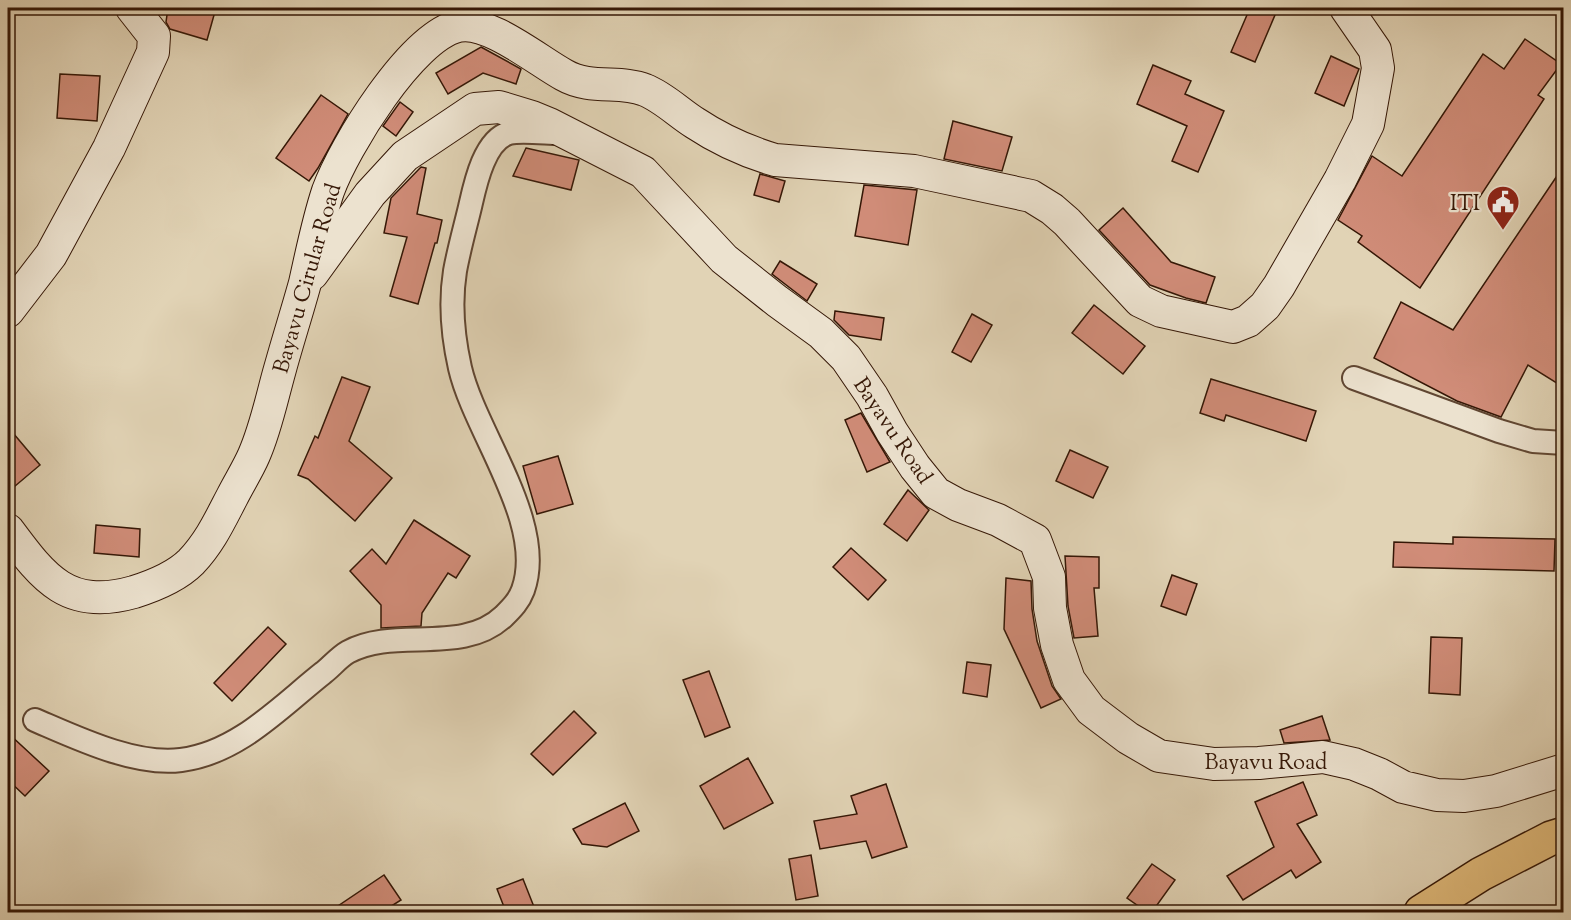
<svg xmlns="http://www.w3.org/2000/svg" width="1571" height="920" font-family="'Sorts Mill Goudy',serif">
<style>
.building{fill:#d08c78;stroke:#351706;stroke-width:1.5}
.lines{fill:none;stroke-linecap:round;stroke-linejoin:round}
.street-casing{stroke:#604632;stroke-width:26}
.secondary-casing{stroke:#351706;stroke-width:34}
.primary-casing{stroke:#351706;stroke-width:36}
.street{stroke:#ece2cf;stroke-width:22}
.secondary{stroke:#ece2cf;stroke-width:32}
.primary{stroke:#e0ba7a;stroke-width:33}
.labels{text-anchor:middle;stroke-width:4.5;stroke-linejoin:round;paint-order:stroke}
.poi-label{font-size:22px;fill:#351706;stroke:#ece2cf;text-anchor:end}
.street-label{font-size:22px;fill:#351706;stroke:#ece2cf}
</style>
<rect width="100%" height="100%" fill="#e1d3b5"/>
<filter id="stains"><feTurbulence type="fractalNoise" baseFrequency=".00333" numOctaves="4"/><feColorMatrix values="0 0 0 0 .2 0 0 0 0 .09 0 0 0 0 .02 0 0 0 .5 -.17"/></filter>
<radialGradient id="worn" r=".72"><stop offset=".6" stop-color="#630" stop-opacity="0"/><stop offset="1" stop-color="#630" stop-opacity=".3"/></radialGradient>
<g class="building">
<polygon points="168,8 216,8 207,40 170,29 166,22"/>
<polygon points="1250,8 1278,8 1255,62 1231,52"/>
<polygon points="1525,39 1561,64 1538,95 1544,99 1420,288 1358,242 1362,236 1338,220 1372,156 1402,176 1483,54 1504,69"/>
<polygon points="481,47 521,69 516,84 483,73 448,94 436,73"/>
<polygon points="1331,56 1359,69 1344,106 1315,93"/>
<polygon points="1153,65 1191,81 1185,94 1224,111 1198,172 1172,161 1187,126 1137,104"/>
<polygon points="60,74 100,76 97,121 57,118"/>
<polygon points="321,95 348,114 318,168 309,181 276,158"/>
<polygon points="400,102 413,112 396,136 383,126"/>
<polygon points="953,121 1012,137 1002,171 944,159"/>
<polygon points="526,148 579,160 571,190 513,176"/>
<polygon points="421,167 426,168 417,214 442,220 437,243 435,243 418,304 390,296 407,237 384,233 391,198"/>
<polygon points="1563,167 1563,387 1528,365 1501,417 1457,401 1374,358 1401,302 1453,330"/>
<polygon points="760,174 785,181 779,202 754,195"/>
<polygon points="864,185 917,190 908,245 855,236"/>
<polygon points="1123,208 1171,262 1215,277 1206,303 1186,298 1150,285 1099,230"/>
<polygon points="780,261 817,284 807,301 772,274"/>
<polygon points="1094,305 1145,346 1123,374 1072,333"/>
<polygon points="835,311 884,318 881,340 849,335 834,320"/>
<polygon points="972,314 992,325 971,362 952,352"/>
<polygon points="342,377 370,387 349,441 392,478 355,521 308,479 298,475 315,436 318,438"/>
<polygon points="1211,379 1316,411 1306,441 1226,415 1224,421 1200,413"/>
<polygon points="861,413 890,462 867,472 845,420"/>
<polygon points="8,427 40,465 8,492"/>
<polygon points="1070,450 1108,467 1093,498 1056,481"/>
<polygon points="558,456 573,504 537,514 523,466"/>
<polygon points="908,490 929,510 907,541 884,524"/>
<polygon points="414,520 470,556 456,578 448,573 422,613 421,626 381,628 381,605 350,571 372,549 386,564"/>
<polygon points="96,525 140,529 139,557 94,553"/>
<polygon points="1453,537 1555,539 1554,571 1393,567 1394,542 1453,544"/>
<polygon points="851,548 886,580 868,600 833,567"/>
<polygon points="1065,556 1099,557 1099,588 1094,588 1098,636 1074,638 1068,606"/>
<polygon points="1172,575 1197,584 1186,615 1161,606"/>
<polygon points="1006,578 1031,581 1032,609 1037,641 1052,686 1061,699 1041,708 1004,629"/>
<polygon points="268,627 286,644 232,701 214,683"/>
<polygon points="1431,637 1462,638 1460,695 1429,693"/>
<polygon points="967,662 991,665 987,697 963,693"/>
<polygon points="709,671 730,727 705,737 683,680"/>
<polygon points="574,711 596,733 553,775 531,754"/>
<polygon points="1322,716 1330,740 1284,743 1280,730"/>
<polygon points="8,733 49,771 25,796 8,780"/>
<polygon points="748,758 773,803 724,829 700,786"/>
<polygon points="1303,782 1317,815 1297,824 1321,862 1296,878 1291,870 1243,900 1227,876 1274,847 1255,802"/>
<polygon points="886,784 907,847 872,858 866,841 820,849 814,821 857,814 851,796"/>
<polygon points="625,803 639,831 607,847 582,844 573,829"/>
<polygon points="811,855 818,896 796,900 789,859"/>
<polygon points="1152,864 1175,880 1152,912 1147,912 1127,898"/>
<polygon points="384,875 401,900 382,912 329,912"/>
<polygon points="523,879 536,912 506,912 497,889"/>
</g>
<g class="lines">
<g class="street-casing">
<g id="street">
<polyline points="1354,378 1499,431 1533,441 1564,443"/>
<path d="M35 720C77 738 135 766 181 760 238 753 280 707 323 673 331 667 339 657 348 652 395 626 462 656 504 616 512 608 519 601 523 590 547 523 475 433 460 368 453 337 450 302 455 271 459 249 465 228 470 207 475 185 484 140 509 133 519 130 547 133 558 133"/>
</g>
</g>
<g class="secondary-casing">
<g id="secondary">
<polyline points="312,274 370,194 405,156 475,109 499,107 532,117 549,124 643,172 724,259 777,301 821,333 846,358 872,396 892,432 915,467 936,493 958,505 998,520 1035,540 1049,577 1050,608 1057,645 1069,680 1091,710 1128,738 1159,756 1214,764 1259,763 1323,757 1354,764 1379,774 1403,787 1437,795 1464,796 1496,791 1564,770"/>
<polyline points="8,311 51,255 109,148 153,52 154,36 132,8"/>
<path d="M8 530C43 577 67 611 134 592 153 586 176 577 191 562 210 542 220 520 232 497 239 483 248 469 254 455 266 428 272 397 280 369 288 340 297 312 305 283 312 252 318 221 328 191 344 147 411 37 458 26 488 19 538 61 564 75 590 90 621 80 645 90 663 97 679 113 695 123 719 139 748 152 775 160L914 171 1031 196 1052 209 1067 222 1140 301 1161 311 1233 327 1248 321 1265 306 1279 286 1340 180 1368 124 1378 68 1375 50 1346 8"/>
</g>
</g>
<g class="primary-casing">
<polyline id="primary" points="1421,912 1481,874 1551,838 1564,834"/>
</g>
<use href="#street" class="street"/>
<use href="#secondary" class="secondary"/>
<use href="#primary" class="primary"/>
</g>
<defs>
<g id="civic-pin" transform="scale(1.725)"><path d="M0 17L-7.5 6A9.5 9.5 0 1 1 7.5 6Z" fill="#8f2418" stroke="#ece2cf"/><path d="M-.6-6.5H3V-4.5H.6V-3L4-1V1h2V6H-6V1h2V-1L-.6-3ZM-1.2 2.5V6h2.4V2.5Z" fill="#fff"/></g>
</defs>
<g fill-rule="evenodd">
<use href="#civic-pin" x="1503" y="202"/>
</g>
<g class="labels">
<g class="poi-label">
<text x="1480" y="210">ITI</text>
</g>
<g class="street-label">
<text transform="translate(306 278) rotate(-74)" y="8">Bayavu Cirular Road</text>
<text transform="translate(894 430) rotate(56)" y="8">Bayavu Road</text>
<text x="1266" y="769">Bayavu Road</text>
</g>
</g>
<rect width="1571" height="920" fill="none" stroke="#e1d3b5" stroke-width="30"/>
<rect x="9" y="9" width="1553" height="902" fill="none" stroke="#351706" stroke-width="3"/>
<rect x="15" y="15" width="1541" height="890" fill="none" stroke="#351706" stroke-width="1.5"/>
<rect width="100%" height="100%" filter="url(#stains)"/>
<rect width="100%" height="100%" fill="url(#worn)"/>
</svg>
